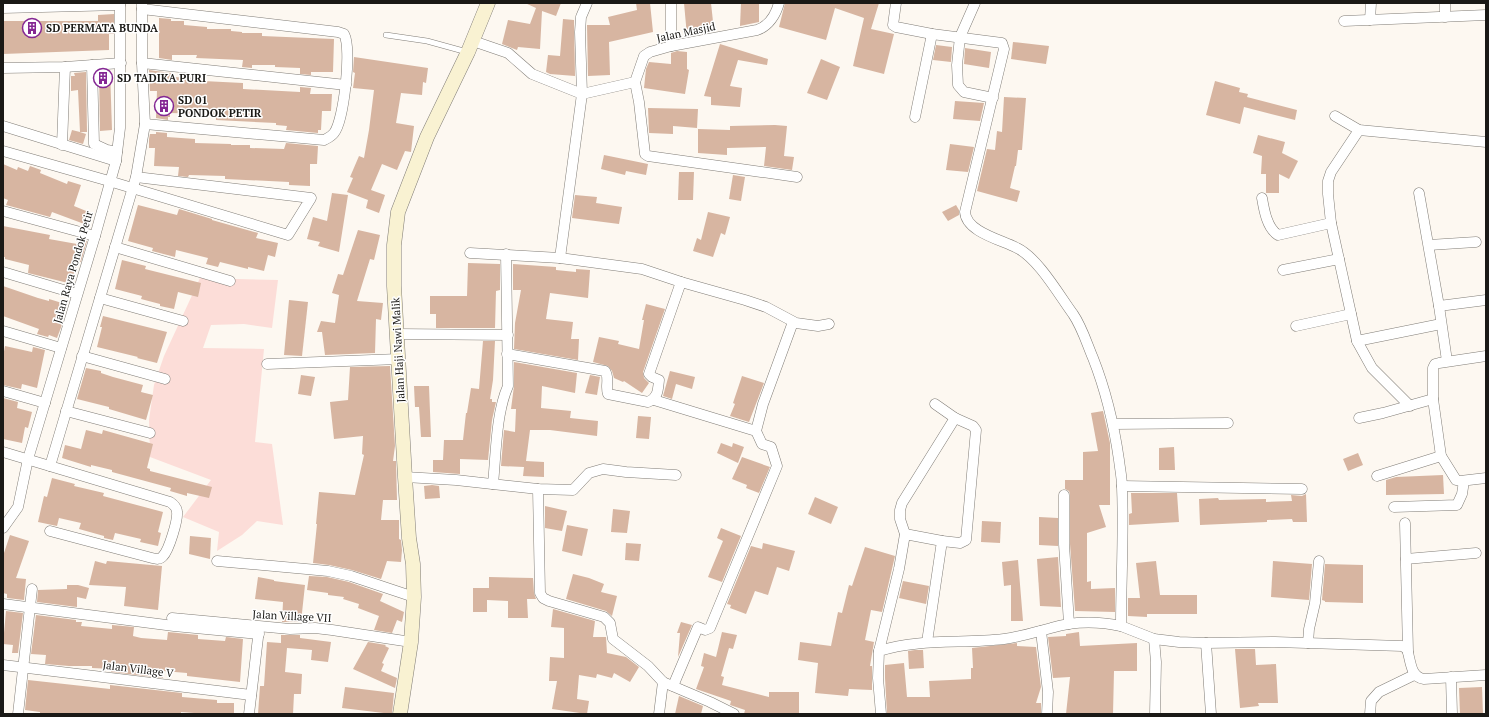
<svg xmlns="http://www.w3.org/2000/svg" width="1489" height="717" font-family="'PT Serif',serif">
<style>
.green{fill:#fcddd8}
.building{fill:#d7b5a1}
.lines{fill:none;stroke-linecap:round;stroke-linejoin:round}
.service-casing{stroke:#817d77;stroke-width:6}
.minor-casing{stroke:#817d77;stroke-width:11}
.secondary-casing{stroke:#817d77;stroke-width:15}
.service{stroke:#fff;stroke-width:5}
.minor{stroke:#fff;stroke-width:10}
.secondary{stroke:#f9f2d2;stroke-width:14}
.labels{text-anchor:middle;stroke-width:3;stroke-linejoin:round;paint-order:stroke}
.poi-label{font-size:11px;font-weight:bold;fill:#1a1916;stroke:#fff;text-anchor:start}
.street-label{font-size:11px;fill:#1a1916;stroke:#fff}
</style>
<rect width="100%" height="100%" fill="#fdf8f1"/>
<polygon class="green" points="200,278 278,280 272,328 244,324 211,325 203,348 264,349 255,442 272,444 283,525 257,521 242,535 217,551 219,532 183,517 211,480 150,457 149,420 154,385 164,356"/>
<g class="building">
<polygon points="525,3 561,3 556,16 542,11 540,49 518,47 517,50 502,44 508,20 530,24 536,8"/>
<polygon points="636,3 650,3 653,32 609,42 610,75 588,76 587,25 610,25 608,17 637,10"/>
<polygon points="684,3 711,3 714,31 687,36"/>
<polygon points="741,3 759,3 759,22 740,26"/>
<polygon points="785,3 879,3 871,29 894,34 884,74 853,66 864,18 835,8 826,40 779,27"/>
<polygon points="114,14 114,34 109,34 109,50 3,54 3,21 98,21 98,15"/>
<polygon points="159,18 171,19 171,21 184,21 184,25 207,27 207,29 231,29 231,31 242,32 242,33 262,33 262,36 334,39 333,72 311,72 311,75 300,74 300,68 275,67 275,65 252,65 252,68 242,67 243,60 196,58 197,55 172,55 172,60 159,58"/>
<polygon points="563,19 574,20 575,76 550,74 546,72 548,55 560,56"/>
<polygon points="1013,42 1049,46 1046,64 1011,59"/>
<polygon points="720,44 768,59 767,65 738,60 730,86 742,88 740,107 711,105 711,97 704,96"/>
<polygon points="936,45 952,47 951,62 933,60"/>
<polygon points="965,48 991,52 989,68 964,64"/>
<polygon points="677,51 687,52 687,69 689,70 685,94 644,88 646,69 649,62 671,64 671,53"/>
<polygon points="354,57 428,68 426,83 423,82 422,95 401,93 396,123 414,126 411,152 405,151 397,170 382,164 371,190 385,195 379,213 366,208 368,200 347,192 353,178 350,177 359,156 364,158 369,130 374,90 353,88 355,73 353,72"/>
<polygon points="821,59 840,67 827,100 807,93"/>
<polygon points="110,70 112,130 100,131 99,71"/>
<polygon points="149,70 171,73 171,77 203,78 203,81 243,83 243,89 300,92 300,87 311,88 310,94 332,94 331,111 322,111 321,130 318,130 318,133 286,130 287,126 276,125 276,123 216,120 216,116 204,116 204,114 170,113 170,117 168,117 168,120 156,118 157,91 150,91"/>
<polygon points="86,72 87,132 80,132 86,134 83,144 69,140 72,130 80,132 78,90 71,91 71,76 75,76 74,73"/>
<polygon points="1215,81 1240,88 1239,92 1248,94 1247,97 1297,110 1295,120 1244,107 1240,124 1206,115"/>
<polygon points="1004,97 1026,98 1022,150 1018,150 1016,166 1015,166 1010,188 1020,191 1017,202 977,191 987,149 995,150 997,131 1002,132"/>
<polygon points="955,101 984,103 980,121 953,119"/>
<polygon points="648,108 698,109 697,128 673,126 673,134 649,133"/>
<polygon points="775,125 787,126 784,156 794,157 792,170 764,166 766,147 727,148 727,155 698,153 698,129 730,130 730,126"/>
<polygon points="156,132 167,133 167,137 195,139 195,143 231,144 231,145 250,145 250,148 284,149 286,143 318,146 317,164 310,164 310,186 289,185 289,182 225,179 225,176 189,175 188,177 178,176 179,167 154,166 155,148 149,148 149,139 150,134 156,134"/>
<polygon points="1258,135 1285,142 1282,153 1298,161 1289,179 1279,174 1279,193 1266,193 1266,174 1261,174 1262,156 1253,153"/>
<polygon points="950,144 974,147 968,172 946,170"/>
<polygon points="604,155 648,164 646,175 626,171 625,175 601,169"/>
<polygon points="3,164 17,170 18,167 28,171 30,166 41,170 40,173 67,184 68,181 81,185 74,206 91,213 87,225 52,212 50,217 6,205 8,200 3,198"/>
<polygon points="679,172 694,172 693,200 678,200"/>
<polygon points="733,175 745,177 741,201 729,199"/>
<polygon points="332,193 348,195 339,252 318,246 320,242 307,239 313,217 327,221"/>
<polygon points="575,195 597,197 596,203 622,207 619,224 572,218"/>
<polygon points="138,205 177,215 179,209 212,219 212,220 258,233 256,238 278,243 275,257 268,255 264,271 248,267 248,269 220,262 218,267 206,264 208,258 176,250 175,257 152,251 153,248 128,241"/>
<polygon points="956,205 959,210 959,215 948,221 942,212"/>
<polygon points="708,212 730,217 725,235 721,233 713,257 693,251 697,238 701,240"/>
<polygon points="3,226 50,235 49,239 77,244 78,239 87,241 81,262 77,261 72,284 28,273 29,265 5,259 5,257 3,257"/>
<polygon points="358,230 380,235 374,260 370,259 357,301 383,303 381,320 376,319 375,353 325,355 322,332 317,332 321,321 335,323 339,295 332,293 338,274 343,275"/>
<polygon points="122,260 146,266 145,269 201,283 198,297 178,292 174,309 160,306 160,304 141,299 142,296 115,289"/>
<polygon points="468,263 500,264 500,290 496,291 495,328 436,328 436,314 430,314 430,296 467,296"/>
<polygon points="513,264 556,267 556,270 576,272 576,269 590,270 588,298 550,293 546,319 573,322 571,339 579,339 578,360 514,349 515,323 521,290 513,290"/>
<polygon points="3,286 38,298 49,301 49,299 62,303 56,319 63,322 57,338 49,335 48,337 37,334 39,329 3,316"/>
<polygon points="289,300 308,302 302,356 284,355"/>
<polygon points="646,304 665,309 643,372 644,378 649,383 642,393 624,381 623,382 614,378 612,371 608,366 593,362 599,337 619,341 618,344 639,349 644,320 642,320"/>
<polygon points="103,316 167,332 157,363 137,358 138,357 97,347 102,327 100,327"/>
<polygon points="483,341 495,341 493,380 490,399 492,399 492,402 496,402 492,420 488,460 460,459 460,474 433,472 433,460 443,460 444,440 463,440 466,413 467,413 471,388 479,389"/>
<polygon points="5,346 32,352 33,347 45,350 37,388 22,384 21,389 3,385 3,357"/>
<polygon points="514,362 577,373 575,393 542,386 541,408 571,411 570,418 598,421 597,436 550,430 530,430 526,461 544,462 544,477 523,476 524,467 501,466 504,430 515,432 516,409 511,409 514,386"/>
<polygon points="390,366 395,446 393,461 396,461 397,500 383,500 381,520 399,520 399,539 401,540 402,550 401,562 387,561 381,579 352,570 329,565 313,563 317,524 316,524 319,492 355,495 364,455 362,454 363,436 334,439 330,402 348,400 350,367"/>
<polygon points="86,368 101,371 101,373 113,377 143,385 141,392 153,395 146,420 109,409 109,407 77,399"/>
<polygon points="670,371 695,377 692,389 676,384 672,399 663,396"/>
<polygon points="301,375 315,377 311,396 298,394"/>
<polygon points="590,375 600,377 597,395 585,393"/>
<polygon points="742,376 764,383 749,422 730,416 735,404 733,403"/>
<polygon points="414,386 429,386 431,437 421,437 419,407 415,407"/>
<polygon points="3,398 18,402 17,408 32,412 28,428 25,427 22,443 3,439"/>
<polygon points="1103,411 1110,443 1110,505 1099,505 1106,527 1087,533 1087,582 1091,581 1091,589 1115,588 1115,612 1075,611 1070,544 1070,495 1069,491 1065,489 1065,480 1083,480 1083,452 1098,451 1091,413"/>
<polygon points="638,416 651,417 649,439 636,438"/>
<polygon points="86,430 102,434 103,430 153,444 147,468 150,469 150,471 212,487 209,498 187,493 187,496 170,491 171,488 112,472 112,470 91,465 91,467 62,458 65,445 81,449"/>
<polygon points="721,443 732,447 733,443 744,447 738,463 717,453"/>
<polygon points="1174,447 1175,470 1159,470 1159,448"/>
<polygon points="1358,453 1363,465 1348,471 1343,459"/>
<polygon points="742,457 770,467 759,493 746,488 747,485 732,479"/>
<polygon points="1443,475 1444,494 1386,495 1386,480 1396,477"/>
<polygon points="52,478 75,484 74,486 104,493 103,496 163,512 158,532 161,533 158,546 140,542 141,539 115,533 113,540 104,538 104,536 79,529 81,523 59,518 57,526 38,522 44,496 47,497"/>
<polygon points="432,485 439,486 440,498 425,499 424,486"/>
<polygon points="1131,493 1177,493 1179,522 1129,525 1129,514 1132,513"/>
<polygon points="1306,494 1307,522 1293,522 1292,519 1267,520 1267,522 1200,525 1199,499 1218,498 1219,500 1266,499 1266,502 1292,501 1291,495 1302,496"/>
<polygon points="815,497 838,507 831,524 808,514"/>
<polygon points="545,506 567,511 562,531 545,528"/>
<polygon points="613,509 630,511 627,533 611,532"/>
<polygon points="1039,517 1058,518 1058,546 1039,545"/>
<polygon points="982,521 1001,522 1000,543 981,542"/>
<polygon points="567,525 588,529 582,556 562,551"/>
<polygon points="721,528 741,536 722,582 708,577 723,541 717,538"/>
<polygon points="10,535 29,541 16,578 26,579 24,600 7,598 7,594 3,593 3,556"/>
<polygon points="190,536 211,538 210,559 189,554"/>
<polygon points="626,543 641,544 639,561 625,560"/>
<polygon points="763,543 795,551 789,571 777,567 768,595 755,591 746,614 730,608 731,605 727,604 751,546 762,549"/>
<polygon points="865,547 895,556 882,612 871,610 865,640 874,642 870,666 872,666 872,690 849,689 848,696 815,693 818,663 798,660 800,642 831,646 838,612 842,613 849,585 852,586"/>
<polygon points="1058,557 1061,607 1040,606 1037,559"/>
<polygon points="1018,560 1023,621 1011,621 1011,585 1004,586 1002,562"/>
<polygon points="95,561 106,564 107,561 162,566 158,610 124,606 126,587 89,585"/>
<polygon points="1156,561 1160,595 1197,595 1197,614 1147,614 1147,617 1128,616 1128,598 1140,598 1136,563"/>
<polygon points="1273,561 1312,564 1309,600 1271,597"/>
<polygon points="1325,564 1363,565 1363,603 1325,602 1325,601 1322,600"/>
<polygon points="573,574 589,578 604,584 601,592 617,596 612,616 606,611 566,599"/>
<polygon points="309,576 327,577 349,582 383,594 380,601 404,612 402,622 397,620 392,633 374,630 379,616 358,608 359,604 343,599 344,597 328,595 328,593 307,590"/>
<polygon points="258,577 274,580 274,581 305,585 301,622 282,622 283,602 255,599"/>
<polygon points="489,577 533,578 534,593 536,599 527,599 528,618 508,618 508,601 487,600 487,612 473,612 473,588 489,588"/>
<polygon points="903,581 929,586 926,604 899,598"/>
<polygon points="67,585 78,585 89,588 86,599 77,597 77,607 37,602 38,590 67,589"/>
<polygon points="553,609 595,621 593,637 606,637 607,653 626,657 639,667 630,682 614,673 612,678 597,674 596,678 579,675 577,699 589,701 587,714 552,709 557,681 549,681 550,657 564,658 564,628 551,627"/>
<polygon points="6,611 23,613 18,653 12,653 13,645 3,644"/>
<polygon points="36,615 76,620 76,622 82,622 81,626 112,629 112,625 134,627 133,636 141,638 167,640 168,632 198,635 198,639 225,641 226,637 243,639 240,682 187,676 187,673 163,671 163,678 111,672 112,669 92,668 92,666 69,666 45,664 46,655 31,654"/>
<polygon points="681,622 692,625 678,657 680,633 677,633"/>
<polygon points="722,632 737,635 733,649 729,648 721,676 724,677 722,685 769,697 769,692 799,692 799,714 744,714 745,710 730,705 731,701 696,689 704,667 701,666 704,653 716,657"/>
<polygon points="1079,632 1080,646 1137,643 1137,671 1114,671 1113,714 1066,714 1070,677 1053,678 1048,637 1066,636 1066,634"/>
<polygon points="281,635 300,635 300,638 331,642 328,662 311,660 312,650 287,648 285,672 302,674 301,694 294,694 293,714 258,714 260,686 264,686 267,642 281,643"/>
<polygon points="368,642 386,645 385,646 389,648 382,663 384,664 381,671 397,678 395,688 353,669"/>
<polygon points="1017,643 1017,646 1036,647 1041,687 1036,703 1041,703 1041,714 887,714 885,678 885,665 904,663 907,697 930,697 929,681 971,679 971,668 973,668 972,648"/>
<polygon points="1235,649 1255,649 1256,665 1276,664 1278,703 1258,703 1259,706 1240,708"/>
<polygon points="915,650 923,650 924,668 909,669 908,651"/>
<polygon points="28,680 110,689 110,685 182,693 182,697 217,700 217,703 234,703 234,714 207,714 181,712 181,714 40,714 40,712 25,710"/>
<polygon points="345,687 394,693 392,714 342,708"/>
<polygon points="1482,687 1483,714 1460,714 1459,688"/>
<polygon points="679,696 703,706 701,714 675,714"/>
</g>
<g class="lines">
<g class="service-casing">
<polyline id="service" points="386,35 427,41 467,52"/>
</g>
<g class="minor-casing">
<g id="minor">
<polyline points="671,3 671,46"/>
<path d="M896 3 893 25 896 27 932 34 1002 43 1004 49 965 212C966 232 1002 240 1017 248 1038 258 1059 295 1073 314 1082 327 1087 344 1093 358 1106 391 1114 425 1119 460 1120 469 1122 478 1122 487 1124 533 1121 580 1121 626L1154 639 1179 642 1206 643 1275 642 1402 646 1407 649C1411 661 1410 677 1424 679L1486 675"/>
<polyline points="975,3 960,37 957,65 958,85 964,92 993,98"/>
<polyline points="3,8 120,5"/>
<path d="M142 9 338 32 344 34C352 48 344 120 334 133 331 137 328 138 324 140L145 124"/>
<polyline points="1445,17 1445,3"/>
<polyline points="1370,20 1371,3"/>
<polyline points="1344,21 1486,15"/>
<path d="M473 41 508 53 532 74 582 94 635 82 644 56 650 52 671 46 757 30C769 26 776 14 779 3"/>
<polyline points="142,63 346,85"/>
<polyline points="92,65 94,144 107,150 117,152"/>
<polyline points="3,68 65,67 121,63"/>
<polyline points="635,82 639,102 645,154 648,156 797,177"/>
<polyline points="1335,116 1359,130 1486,142"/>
<polyline points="915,117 932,34"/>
<polyline points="3,126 116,161"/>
<polyline points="1359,130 1331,172 1328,181 1328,194 1331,223 1357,341 1372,368 1410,406"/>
<polyline points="62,145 65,67"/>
<polyline points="3,151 109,181 288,235 311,198 136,177"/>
<polyline points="1419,193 1439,306 1447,361"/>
<path d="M1262 198C1264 210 1267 228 1278 235L1331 223"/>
<polyline points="3,211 95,236"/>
<polyline points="1429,245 1476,242"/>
<polyline points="115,247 230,281"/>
<polyline points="470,253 560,258 642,269 681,282 745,300 766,307 796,323 818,326 829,324"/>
<polyline points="560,258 582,94 580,32 581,17 587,3"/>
<polyline points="1283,270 1339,259"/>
<polyline points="3,272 77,294"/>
<polyline points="100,298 183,321"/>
<polyline points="1439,306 1486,300"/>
<polyline points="1296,326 1351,314"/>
<polyline points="3,331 61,348"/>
<polyline points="397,334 508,335"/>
<polyline points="1357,341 1441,324"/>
<path d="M507 354 605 371C610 378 605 386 608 394L648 402C658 398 658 390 659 380L652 377 649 374 681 282"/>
<polyline points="82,356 165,379"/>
<polyline points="1486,356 1439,363 1435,364 1433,368 1433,399 1441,456 1456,480 1460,481 1486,478"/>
<polyline points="267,364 399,359"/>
<polyline points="3,391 45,403"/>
<polyline points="654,400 756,431"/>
<polyline points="935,404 955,418 973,426 976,430 966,540 960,543 942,541"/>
<polyline points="66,411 150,433"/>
<polyline points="1359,418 1383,413 1433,399"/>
<polyline points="1113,424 1228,423"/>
<path d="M3 452 170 502C173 504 177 507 177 512 178 520 169 550 163 556 160 560 156 559 152 558L50 531"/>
<polyline points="50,466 136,177 145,124 142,63 142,3"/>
<polyline points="1377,476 1441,456"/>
<polyline points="405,477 456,480 538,489 573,490 589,473 603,469 626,472 676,475"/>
<path d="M493 484C496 454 496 413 508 386L506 254"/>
<polyline points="1122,486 1302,489"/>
<polyline points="538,489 540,593 543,598 549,601 604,617 610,623 613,639 648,666 663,682 710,702 734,714"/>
<polyline points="1064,495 1064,544 1069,624"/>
<polyline points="1394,507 1457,505 1462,494 1464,481"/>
<polyline points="1405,523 1408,652"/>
<polyline points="3,528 18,507 28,459 95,236 116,161 120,128 120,3"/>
<polyline points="905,534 942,541 927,642"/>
<polyline points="1406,559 1476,553"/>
<polyline points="217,561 328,571 351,576 414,597"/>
<polyline points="3,604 174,626 259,634"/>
<polyline points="172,618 290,629 315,628 332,630 411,642"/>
<polyline points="1041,631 1048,692 1047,714"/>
<polyline points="1154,639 1156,662 1155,714"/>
<polyline points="1206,643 1211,714"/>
<polyline points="1308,643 1309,629 1315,603 1319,561"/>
<polyline points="879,651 899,569 905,534 900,519 900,510 902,503 955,418"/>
<polyline points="3,665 251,695"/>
<polyline points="1451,677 1452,714"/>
<polyline points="673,686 698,627 705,630 710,628 777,466 771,447 762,444 756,431 763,404 793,322"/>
<polyline points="18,714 32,589"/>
<polyline points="249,714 259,629"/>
<polyline points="659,714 663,682"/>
<path d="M881 714 878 678 879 651C920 638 962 644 1004 639 1020 637 1035 632 1051 628 1074 621 1097 621 1121 626"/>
<polyline points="1370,714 1371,701 1379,692 1414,675"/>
</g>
</g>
<g class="secondary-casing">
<polyline id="secondary" points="400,714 411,642 414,597 413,564 409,538 405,477 394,286 394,245 398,212 427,137 468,52 488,3"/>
</g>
<use href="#service" class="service"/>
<use href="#minor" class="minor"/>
<use href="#secondary" class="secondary"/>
</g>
<defs>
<g id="building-ring" transform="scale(1)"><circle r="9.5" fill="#fff" stroke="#842793" stroke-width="1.5"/><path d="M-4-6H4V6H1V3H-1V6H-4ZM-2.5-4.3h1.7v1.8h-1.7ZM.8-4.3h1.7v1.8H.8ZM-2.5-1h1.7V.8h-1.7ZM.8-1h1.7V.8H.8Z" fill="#842793"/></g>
</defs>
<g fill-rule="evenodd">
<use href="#building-ring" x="32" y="28"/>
<use href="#building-ring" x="103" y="78"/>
<use href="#building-ring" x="164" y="106"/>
</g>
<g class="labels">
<g class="poi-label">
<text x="46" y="32">SD PERMATA BUNDA</text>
<text x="117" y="82">SD TADIKA PURI</text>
<text x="178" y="104">SD 01<tspan x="178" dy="13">PONDOK PETIR</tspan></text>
</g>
<g class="street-label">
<text transform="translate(686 32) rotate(-12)" y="4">Jalan Masjid</text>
<text transform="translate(73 267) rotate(-74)" y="4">Jalan Raya Pondok Petir</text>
<text transform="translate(398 350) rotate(-93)" y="4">Jalan Haji Nawi Malik</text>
<text transform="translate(292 616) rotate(3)" y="4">Jalan Village VII</text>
<text transform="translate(138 669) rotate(7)" y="4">Jalan Village V</text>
</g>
</g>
<rect width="1489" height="717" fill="none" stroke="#1a1916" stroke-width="8"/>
</svg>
